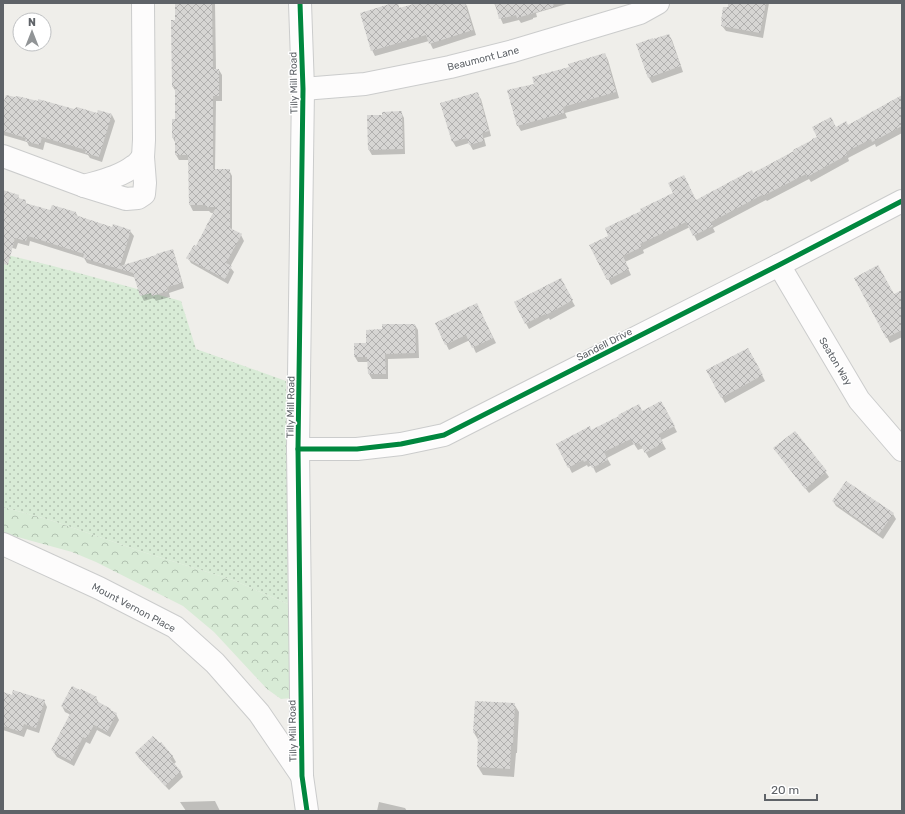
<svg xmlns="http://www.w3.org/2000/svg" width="905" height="814" font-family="Rubik,sans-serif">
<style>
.grass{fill:url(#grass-dots)}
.forest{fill:url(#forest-crowns)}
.shadow{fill:#0003}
.building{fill:url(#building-cross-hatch)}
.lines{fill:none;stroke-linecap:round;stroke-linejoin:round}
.minor-casing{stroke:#cbcccc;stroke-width:24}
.minor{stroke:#fdfcfc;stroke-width:22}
.cycleway-casing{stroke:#fff;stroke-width:8}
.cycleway{stroke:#00873e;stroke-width:5}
.labels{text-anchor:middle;stroke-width:3;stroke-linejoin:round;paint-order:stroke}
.street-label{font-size:10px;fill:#5f6368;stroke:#fff}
</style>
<defs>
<pattern id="grass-dots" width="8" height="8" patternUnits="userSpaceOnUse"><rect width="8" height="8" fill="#d8ebd6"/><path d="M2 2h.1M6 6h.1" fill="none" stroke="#b2c2b1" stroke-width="1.8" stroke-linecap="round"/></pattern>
<pattern id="forest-crowns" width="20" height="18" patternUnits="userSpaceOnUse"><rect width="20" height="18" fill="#d8ebd6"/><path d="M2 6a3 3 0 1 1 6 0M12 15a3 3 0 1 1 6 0" fill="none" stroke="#b2c2b1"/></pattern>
<pattern id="building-cross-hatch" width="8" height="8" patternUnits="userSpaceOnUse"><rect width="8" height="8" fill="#d6d5d3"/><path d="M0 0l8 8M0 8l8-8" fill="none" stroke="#b1b0af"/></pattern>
</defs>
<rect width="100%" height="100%" fill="#efeeea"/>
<polygon class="grass" points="3,254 53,266 181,301 196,349 286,381 288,604 233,580 146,553 50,520 3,507"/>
<polygon class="forest" points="3,507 50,520 146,553 233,580 288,604 291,698 281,699 267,689 214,632 183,606 96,562 72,552 3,533"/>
<g class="shadow">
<polygon points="176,3 215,3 216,70 219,70 222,75 222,101 216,101 215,170 229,170 232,176 232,230 241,235 244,241 230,267 234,272 228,284 191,263 188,258 196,247 215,213 211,213 209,211 193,211 190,205 189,160 179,160 176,155 176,144 173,138 176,120 176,92 173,87"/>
<polygon points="397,3 400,9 421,3 465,3 467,6 476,35 433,49 429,41 375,56 372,50"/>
<polygon points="494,3 570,3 536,13 537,17 533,18 533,19 521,23 519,20 503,24"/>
<polygon points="729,3 769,3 763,38 726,31 722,26 723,23 722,21 728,9"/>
<polygon points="669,35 672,40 683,72 652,83 649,78 637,45"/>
<polygon points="605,54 608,60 619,98 565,113 567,118 521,131 518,126 535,84 570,68"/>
<polygon points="477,94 481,99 491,136 484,138 486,146 473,150 469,143 456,147 453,142"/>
<polygon points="902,96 902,133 876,147 875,144 848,158 849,161 811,182 809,179 767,201 766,200 713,228 715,232 697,241 690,227 643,250 644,253 625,262 631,275 611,285 591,245 696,201 753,174 836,128 848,126"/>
<polygon points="3,107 74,110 98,115 112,115 115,121 102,162 90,158 88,155 45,142 43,150 29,146 27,142 3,135"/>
<polygon points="401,112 404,118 405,154 372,155 369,150 384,116"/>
<polygon points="3,191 18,196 20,200 25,201 27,205 50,212 76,213 78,217 113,228 130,231 134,236 124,266 172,251 175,256 184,288 169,293 170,297 156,301 154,298 144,301 141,295 136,278 87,263 84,258 30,241 29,246 18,243 16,249 3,245"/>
<polygon points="560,279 575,306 550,320 549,318 529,329 515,303"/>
<polygon points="855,279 893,296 902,294 902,337 890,343"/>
<polygon points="479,309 496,343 476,353 470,340 449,350 446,344"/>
<polygon points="415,325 418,330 419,358 388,359 388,379 372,379 369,374 368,362 358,362 355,357 367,344"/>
<polygon points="751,354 765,381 725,403 707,370"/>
<polygon points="664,407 677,432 661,440 666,449 649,458 643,448 638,450 634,444 607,458 611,465 596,473 592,465 588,467 587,465 572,473 569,467 591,431 642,412"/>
<polygon points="778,453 815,457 829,477 809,493"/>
<polygon points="833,501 893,514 896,519 883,539 836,506"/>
<polygon points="3,693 12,696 44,701 47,707 39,733 27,729 24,737 3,730"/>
<polygon points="96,698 99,703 110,709 112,712 116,714 119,720 110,737 97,730 90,744 86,742 74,766 57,757 52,750 71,715 65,712 62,706"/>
<polygon points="514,704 519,712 517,753 516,753 514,777 483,775 478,767 479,741 474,733"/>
<polygon points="161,744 173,757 176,762 174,764 180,771 183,777 169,790 139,758 136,753"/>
<polygon points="215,801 220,811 186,811 180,802"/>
<polygon points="379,802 405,808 407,811 377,811"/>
</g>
<g class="building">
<polygon points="175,3 212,3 213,69 219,69 219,96 213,96 213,169 230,169 230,228 242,234 226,263 232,266 225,279 186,258 194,245 196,246 216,207 206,207 206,205 189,205 188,155 175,155 175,138 172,138 172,119 175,119 175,87 172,87 171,20 175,20"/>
<polygon points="393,3 398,3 399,8 417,3 465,3 473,30 429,44 426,35 371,51 360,13"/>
<polygon points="495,3 553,3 554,7 517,18 516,15 499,19"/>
<polygon points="728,3 766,3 760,33 721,26 722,21 721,21 723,7 728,7"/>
<polygon points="669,34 681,66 648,78 636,44 653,38 653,39"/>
<polygon points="605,53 616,92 563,107 564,113 517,126 507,90 534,84 532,77 569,67 568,64"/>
<polygon points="478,92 489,131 482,133 484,141 469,145 467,138 452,142 440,103"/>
<polygon points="6,95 15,97 17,96 38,101 38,99 74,109 77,107 97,113 98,110 112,114 99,157 85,153 86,150 42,137 40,145 25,141 26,138 3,131 3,104"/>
<polygon points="902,95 902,126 872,142 871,139 846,152 847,155 807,177 806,174 763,196 762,195 711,222 713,226 693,236 686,222 640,244 642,247 623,256 629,269 607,280 589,245 608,236 605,228 641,211 640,209 673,193 668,183 684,175 696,200 752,170 753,173 794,151 793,150 812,140 812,139 817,137 812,127 831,117 836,127 846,121 848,125"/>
<polygon points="402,111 403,149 368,150 367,115 382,115 382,112"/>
<polygon points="3,190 19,195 18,198 26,200 25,203 50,210 52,205 76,212 75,215 112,227 113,224 131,230 120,266 156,255 156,254 173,249 182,283 167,287 168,291 152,296 151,293 140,296 133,273 83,258 84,254 28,236 26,241 15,238 8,265 3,264"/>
<polygon points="878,265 894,294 902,290 902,330 886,338 854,278"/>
<polygon points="561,278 573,300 546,315 545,314 525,324 514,302"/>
<polygon points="477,303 493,338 472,348 466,335 445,345 435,323"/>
<polygon points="382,324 415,324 416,353 385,354 386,374 368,374 367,357 354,357 354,343 366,343 366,330 382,329"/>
<polygon points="748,348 763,375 721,398 706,370"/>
<polygon points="661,401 675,426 659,434 663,443 645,453 639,443 634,445 631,439 604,452 608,460 592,468 588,460 584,462 583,460 568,468 556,444 590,426 591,430 619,416 618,415 639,404 642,411"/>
<polygon points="795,431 827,471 805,489 773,448"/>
<polygon points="846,481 894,513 879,534 832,501"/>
<polygon points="72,686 80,690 81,689 97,697 95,700 111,709 110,710 117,713 107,732 94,725 86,739 83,737 71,761 53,752 53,751 51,750 71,712 61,706"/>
<polygon points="13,690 45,700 36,728 24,724 21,732 3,726 3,692 12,695"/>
<polygon points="475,701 515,703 513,745 511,744 510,769 477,767 478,733 473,733"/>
<polygon points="153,736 160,743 161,742 173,756 170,759 181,771 165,786 135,753"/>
</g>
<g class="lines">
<g class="minor-casing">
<g id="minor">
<polyline points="300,3 303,89 298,449 302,776 307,811"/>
<polyline points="303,89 365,84 450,67 513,51 640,13 658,3"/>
<polyline points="3,156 84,186 126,199 138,198 144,194 145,183 143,157 144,140 143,3"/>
<path d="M84 186C101 181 120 177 134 166 138 164 140 160 143 157"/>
<polyline points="779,265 859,400 902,450"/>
<polyline points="298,449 357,449 401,444 444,435 779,265 902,201"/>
<polyline points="3,544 99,588 175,627 215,663 259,713 302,776"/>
</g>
</g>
<use href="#minor" class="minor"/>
<g class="cycleway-casing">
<g id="cycleway">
<polyline points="300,3 303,89 298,449 302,776 307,811"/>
<polyline points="298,449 357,449 401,444 444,435 779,265 902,201"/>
</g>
</g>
<use href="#cycleway" class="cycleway"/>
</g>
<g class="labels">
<g class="street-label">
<text transform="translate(483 58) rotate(-14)" y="4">Beaumont Lane</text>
<text transform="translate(293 83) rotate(-91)" y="4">Tilly Mill Road</text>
<text transform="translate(604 344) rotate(-27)" y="4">Sandell Drive</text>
<text transform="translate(836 361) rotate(59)" y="4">Seaton Way</text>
<text transform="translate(290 407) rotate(-89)" y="4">Tilly Mill Road</text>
<text transform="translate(134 607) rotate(28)" y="4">Mount Vernon Place</text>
<text transform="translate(292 731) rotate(-91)" y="4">Tilly Mill Road</text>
</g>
</g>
<rect width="905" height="814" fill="none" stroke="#5f6368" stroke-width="8"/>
<g transform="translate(32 32)"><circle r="19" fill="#ffffff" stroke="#bfc1c3"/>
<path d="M0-3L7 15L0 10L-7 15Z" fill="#919496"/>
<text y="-6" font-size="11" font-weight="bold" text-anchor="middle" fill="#5f6368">N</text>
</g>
<path d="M765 794v6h52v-6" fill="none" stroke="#5f6368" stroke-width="2"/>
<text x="771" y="794" font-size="12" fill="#5f6368" stroke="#ffffff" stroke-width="3" paint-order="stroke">20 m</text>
</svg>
